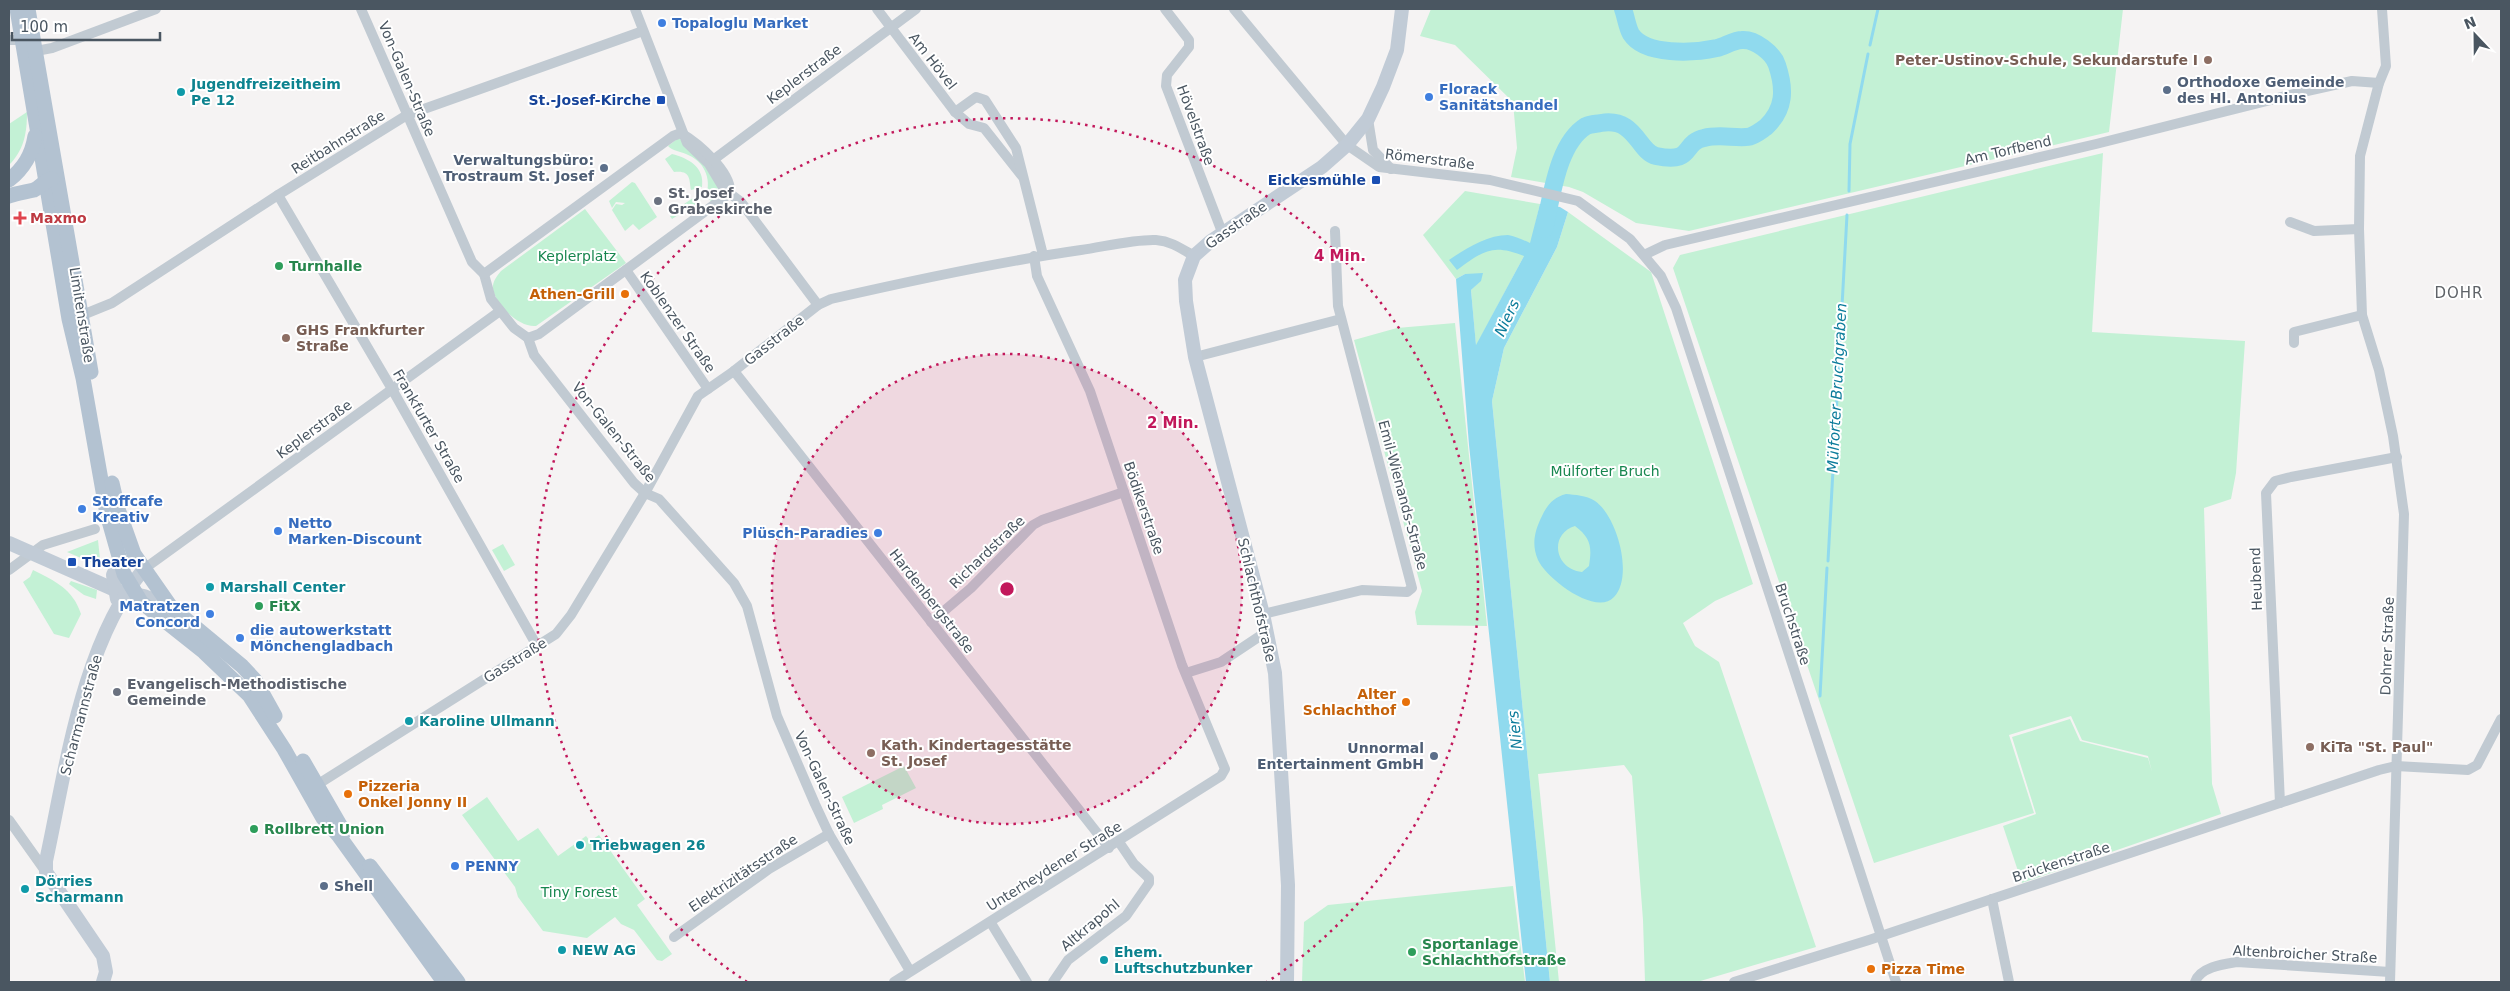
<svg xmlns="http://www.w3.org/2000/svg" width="2510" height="991" font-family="'DejaVu Sans',sans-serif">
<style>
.green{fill:#c3f1d5}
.water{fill:#90daee;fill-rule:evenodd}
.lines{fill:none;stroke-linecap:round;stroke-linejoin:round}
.stream{stroke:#90daee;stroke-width:3}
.river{stroke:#90daee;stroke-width:18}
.street{stroke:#c1cad2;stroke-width:10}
.secondary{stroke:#c1cbd6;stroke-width:14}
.primary{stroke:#b3c2d1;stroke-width:15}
.ring{fill:none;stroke:#c2185b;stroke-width:2.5;stroke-dasharray:2.5 5}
.shop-dot{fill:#3f7fe0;stroke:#fff;stroke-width:2}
.education-dot{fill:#8d6e63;stroke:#fff;stroke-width:2}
.service-dot{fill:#5c6f8a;stroke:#fff;stroke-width:2}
.culture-dot{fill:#0f9aa8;stroke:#fff;stroke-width:2}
.transit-dot{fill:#1a4fb4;stroke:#fff;stroke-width:2}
.worship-dot{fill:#6b7280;stroke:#fff;stroke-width:2}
.health-dot{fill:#e0444e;stroke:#fff;stroke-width:2}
.leisure-dot{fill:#2e9e5b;stroke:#fff;stroke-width:2}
.food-dot{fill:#e8710a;stroke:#fff;stroke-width:2}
.labels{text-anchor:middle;stroke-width:4;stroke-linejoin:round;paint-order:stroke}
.shop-label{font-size:14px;font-weight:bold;fill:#366cbe;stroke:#fff;text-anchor:start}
.education-label{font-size:14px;font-weight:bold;fill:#785e54;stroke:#fff;text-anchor:start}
.street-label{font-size:14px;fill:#4a5661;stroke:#fff}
.service-label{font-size:14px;font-weight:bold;fill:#4e5e75;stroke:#fff;text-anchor:start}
.culture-label{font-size:14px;font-weight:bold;fill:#0d838f;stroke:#fff;text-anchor:start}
.transit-label{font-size:14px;font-weight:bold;fill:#164399;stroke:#fff;text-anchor:end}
.worship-label{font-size:14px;font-weight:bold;fill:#5b616d;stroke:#fff;text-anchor:start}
.health-label{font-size:14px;font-weight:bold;fill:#be3a42;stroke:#fff;text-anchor:start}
.park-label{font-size:14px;fill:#17864f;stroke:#fff}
.leisure-label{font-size:14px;font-weight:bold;fill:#27864d;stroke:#fff;text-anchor:start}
.food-label{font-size:14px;font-weight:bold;fill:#c56008;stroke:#fff;text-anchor:end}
.neighbourhood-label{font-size:15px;letter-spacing:1px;fill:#5f6368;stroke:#fff}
.water-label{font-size:15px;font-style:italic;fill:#0c7c9b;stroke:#fff}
.centre{fill:#c2185b;stroke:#fff;stroke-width:2.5}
.ring-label{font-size:15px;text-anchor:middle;font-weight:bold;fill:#c2185b;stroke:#fff;stroke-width:4;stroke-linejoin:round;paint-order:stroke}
</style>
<rect width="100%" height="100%" fill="#f5f3f3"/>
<g class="green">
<polygon points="1431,9 2123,9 2109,132 1689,231 1636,223 1583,192 1569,187 1511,177 1517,148 1513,102 1455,45 1420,36"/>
<path d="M27 112C27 133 24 150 9 165V124Z"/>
<path d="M677 139H680L700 157 723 192 713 203 706 196C712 178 704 161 686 154 679 151 673 151 668 146Z"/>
<polygon points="2103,153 2092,332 2245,341 2236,473 2231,499 2204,508 2212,784 2221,814 2022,883 2003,826 2036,814 2012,737 2070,719 2080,741 2148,758 2152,772 2148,756 2082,740 2071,716 2009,735 2034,813 1874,863 1673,268 1680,255"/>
<path d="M672 154C688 158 705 167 702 187L691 190C689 179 691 170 674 172L665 159Z"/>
<polygon points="632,182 635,183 657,217 639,230 633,224 625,231 612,210 616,204 622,205 625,203 616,202 612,208 609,201"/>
<polygon points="1465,191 1540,204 1531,243 1476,346 1471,290 1480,281 1465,274 1456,279 1423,235"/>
<polygon points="699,194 702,197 696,204 672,219 670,216 679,211 681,206"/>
<path d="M585 209 626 263 536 326C519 328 495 304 493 289 492 282 497 276 501 271Z"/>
<polygon points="1568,212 1651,272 1753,584 1715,601 1683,623 1695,646 1719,662 1816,947 1697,982 1645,982 1643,920 1632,776 1624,765 1538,774 1559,982 1550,982 1492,401 1504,348 1557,247"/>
<polygon points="1455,323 1487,626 1417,625 1415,612 1422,591 1354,340 1397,328"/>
<polygon points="98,540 100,559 95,564 67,552"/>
<polygon points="503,544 515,565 504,571 492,550"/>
<path d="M33 570C55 581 73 589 81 614L69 638 54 634 23 582 30 577Z"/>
<polygon points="71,581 97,590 96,599 84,595 69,584"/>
<polygon points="904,766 916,788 882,805 883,809 854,823 842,797"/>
<polygon points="487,797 518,841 538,828 558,856 586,836 590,841 599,835 645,899 637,905 672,954 662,961 657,960 634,930 621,924 615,917 587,938 543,931 518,897 515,887 462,815"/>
<polygon points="1513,886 1525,982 1302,982 1304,922 1328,905"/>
</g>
<g class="water">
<path d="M1540 204 1560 207 1568 212 1557 247 1504 348 1492 401 1550 982H1526L1469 445 1456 279 1465 274 1483 273 1481 281 1471 290 1476 345 1524 256C1492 243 1483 251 1457 270L1449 260C1465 249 1487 235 1508 235 1515 236 1523 240 1530 243Z"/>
<path d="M1566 494C1575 495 1586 495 1595 501 1617 516 1634 576 1614 597 1596 617 1546 578 1538 560 1531 544 1535 530 1542 516 1547 505 1554 497 1566 494ZM1575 526C1591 538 1592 547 1589 566L1582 572C1554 569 1549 534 1575 526Z"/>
</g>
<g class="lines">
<g class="stream">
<polyline points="1870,45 1878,9"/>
<polyline points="1849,191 1850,144 1868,54"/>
<polyline points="1828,561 1847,215"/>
<polyline points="1820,696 1827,568"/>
</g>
<path class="river" d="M1544 229C1552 197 1557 144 1586 126 1591 124 1596 124 1601 123 1636 117 1638 152 1656 156 1695 164 1681 143 1704 138 1719 134 1732 138 1746 137 1753 137 1760 131 1766 127 1785 109 1785 89 1777 65 1773 53 1755 39 1742 40 1734 40 1725 46 1717 48 1694 53 1645 56 1631 34 1627 27 1626 17 1623 9"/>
<g class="street">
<polyline points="361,9 472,262 484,274 491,299 514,328 528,338 534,355 634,483 645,493 659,499 734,583 747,606 777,716 815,804 829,834 910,971"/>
<polyline points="635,9 687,143 709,164 724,189 741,202 818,305"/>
<polyline points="877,9 955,112 969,124 984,128 1022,176"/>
<polyline points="1165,9 1189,40 1189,47 1167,75 1166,86 1222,232"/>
<polyline points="1234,9 1347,145 1379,167 1490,180 1578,201 1630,239 1661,276 1676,308 1896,982"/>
<polyline points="2382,9 2386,66 2379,83 2360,156 2359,229 2362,315 2379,370 2393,436 2404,514 2390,982"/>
<polyline points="9,40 28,40"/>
<polyline points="36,51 52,48 156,9"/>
<polyline points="955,112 976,97 985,100 1016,148 1043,255"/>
<polyline points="1368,119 1373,150 1391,169"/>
<polyline points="709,163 916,9"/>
<polyline points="278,195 392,389 537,646"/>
<polyline points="2290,222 2314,231 2359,229"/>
<polyline points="1644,255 1665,245 2096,144 2298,93 2352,81 2379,83"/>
<polyline points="626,270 708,389"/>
<path d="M484 274 673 136 681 133C698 143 732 172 730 193"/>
<polyline points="75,318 112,303 278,195 407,115 643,31"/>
<polyline points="528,338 539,334 730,193"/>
<polyline points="2294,343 2294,332 2362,315"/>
<polyline points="1195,357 1341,319"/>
<polyline points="734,371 1109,848"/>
<polyline points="144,569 500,311"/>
<polyline points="9,570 43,545 95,529"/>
<polyline points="1263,614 1362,590 1407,592 1412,588 1338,306 1335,231"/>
<polyline points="931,622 971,588 1033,525 1042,520 1124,492"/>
<polyline points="1186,673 1221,662 1266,632"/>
<path d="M312 788 556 634 571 615 645 493 698 396 734 371 818 305 831 299C914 280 997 262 1081 250 1103 247 1134 239 1156 240 1171 241 1182 249 1194 256"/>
<polyline points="2280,803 2266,493 2275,481 2291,477 2397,457"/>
<polyline points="9,820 46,872"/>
<polyline points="1992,899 2009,982"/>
<polyline points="991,923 1027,982"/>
<polyline points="674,937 769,869 829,834"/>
<polyline points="894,982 1221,776 1225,769 1182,665 1090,391 1037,276 1034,256"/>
<polyline points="1053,982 1068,960 1126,916 1149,883 1149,878 1134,864 1119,842"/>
<polyline points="1734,982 1869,940 2379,770 2396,766 2468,770 2477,765 2501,719"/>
<path d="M2195 982C2200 967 2224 964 2237 962L2390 972"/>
</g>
<g class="secondary">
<polyline points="9,543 131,597"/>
<polyline points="129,593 144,596 171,607"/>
<polyline points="117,599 113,575 119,562"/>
<path d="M103 982 106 972 103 956 46 872V861C66 769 82 642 144 569"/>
<polyline points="1287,982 1288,885 1275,673 1263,614 1195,357 1186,301 1185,280 1194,256 1211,241 1322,167 1347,145 1368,119 1383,87 1397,50 1402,9"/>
</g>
<g class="primary">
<polyline points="17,9 69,319 83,378 107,514 124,574 141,602 204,652 249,695 284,749 323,818 339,836 444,982"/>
<polyline points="28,9 91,372"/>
<path d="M9 180C24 168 32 155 35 136"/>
<path d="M9 196C17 193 26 192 34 190 41 187 44 180 52 179"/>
<polyline points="112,483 118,509 134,554 171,607 242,666 255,680 275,716"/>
<polyline points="303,761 344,832"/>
<polyline points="370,866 458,982"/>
</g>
</g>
<circle cx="1007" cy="589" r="235" fill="#c2185b" fill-opacity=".12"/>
<g class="ring">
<circle cx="1007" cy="589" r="235"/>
<path d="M747 982A471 471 0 1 1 1267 982"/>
</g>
<g class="shop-dot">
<circle cx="662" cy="23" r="5"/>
<circle cx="1429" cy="97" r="5"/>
<circle cx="82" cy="509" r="5"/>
<circle cx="278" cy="531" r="5"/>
<circle cx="878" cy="533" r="5"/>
<circle cx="210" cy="614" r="5"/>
<circle cx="240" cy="638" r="5"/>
<circle cx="455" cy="866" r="5"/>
</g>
<g class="education-dot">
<circle cx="2208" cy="60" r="5"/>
<circle cx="286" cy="338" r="5"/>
<circle cx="2310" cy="747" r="5"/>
<circle cx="871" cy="753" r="5"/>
</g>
<g class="service-dot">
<circle cx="2167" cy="90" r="5"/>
<circle cx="604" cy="168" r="5"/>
<circle cx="1434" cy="756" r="5"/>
<circle cx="324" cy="886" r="5"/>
</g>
<g class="culture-dot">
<circle cx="181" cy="92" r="5"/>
<circle cx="210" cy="587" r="5"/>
<circle cx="409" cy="721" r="5"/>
<circle cx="580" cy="845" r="5"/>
<circle cx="25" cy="889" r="5"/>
<circle cx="562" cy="950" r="5"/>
<circle cx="1104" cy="960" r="5"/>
</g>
<g class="transit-dot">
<rect x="656" y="95" width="10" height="10" rx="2.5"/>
<rect x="1371" y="175" width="10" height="10" rx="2.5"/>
<rect x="67" y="557" width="10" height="10" rx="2.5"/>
</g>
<g class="worship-dot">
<circle cx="658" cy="201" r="5"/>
<circle cx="117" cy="692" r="5"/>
</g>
<path class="health-dot" d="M17.5 210.5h5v5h5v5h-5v5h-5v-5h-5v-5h5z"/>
<g class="leisure-dot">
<circle cx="279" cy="266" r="5"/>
<circle cx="259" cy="606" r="5"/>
<circle cx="254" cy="829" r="5"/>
<circle cx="1412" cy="952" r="5"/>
</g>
<g class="food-dot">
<circle cx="625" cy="294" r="5"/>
<circle cx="1406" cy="702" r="5"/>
<circle cx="348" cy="794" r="5"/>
<circle cx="1871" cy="969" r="5"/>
</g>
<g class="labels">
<g class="shop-label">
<text x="672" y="28">Topaloglu Market</text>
<text x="1439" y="94">Florack<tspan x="1439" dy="16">Sanitätshandel</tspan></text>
<text x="92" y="506">Stoffcafe<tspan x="92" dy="16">Kreativ</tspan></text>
<text x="288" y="528">Netto<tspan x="288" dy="16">Marken-Discount</tspan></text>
<text x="868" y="538" text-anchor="end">Plüsch-Paradies</text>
<text x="200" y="611" text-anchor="end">Matratzen<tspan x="200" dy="16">Concord</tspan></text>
<text x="250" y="635">die autowerkstatt<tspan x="250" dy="16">Mönchengladbach</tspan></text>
<text x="465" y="871">PENNY</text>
</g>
<g class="education-label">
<text x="2198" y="65" text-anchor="end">Peter-Ustinov-Schule, Sekundarstufe I</text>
<text x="296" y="335">GHS Frankfurter<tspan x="296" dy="16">Straße</tspan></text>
<text x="881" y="750">Kath. Kindertagesstätte<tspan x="881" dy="16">St. Josef</tspan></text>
<text x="2320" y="752">KiTa "St. Paul"</text>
</g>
<g class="street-label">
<text transform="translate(933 61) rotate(52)" y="5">Am Hövel</text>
<text transform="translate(804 74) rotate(-37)" y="5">Keplerstraße</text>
<text transform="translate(407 79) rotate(67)" y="5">Von-Galen-Straße</text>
<text transform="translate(1196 125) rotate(70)" y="5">Hövelstraße</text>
<text transform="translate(338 142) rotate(-32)" y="5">Reitbahnstraße</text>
<text transform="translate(2008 150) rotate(-13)" y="5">Am Torfbend</text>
<text transform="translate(1430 159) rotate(7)" y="5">Römerstraße</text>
<text transform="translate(1236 225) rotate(-35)" y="5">Gasstraße</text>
<text transform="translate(82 315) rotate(81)" y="5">Limitenstraße</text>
<text transform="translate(678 322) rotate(55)" y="5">Koblenzer Straße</text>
<text transform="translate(774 340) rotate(-38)" y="5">Gasstraße</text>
<text transform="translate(429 426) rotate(60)" y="5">Frankfurter Straße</text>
<text transform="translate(314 429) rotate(-36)" y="5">Keplerstraße</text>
<text transform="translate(614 432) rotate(51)" y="5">Von-Galen-Straße</text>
<text transform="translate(1403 495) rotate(75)" y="5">Emil-Wienands-Straße</text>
<text transform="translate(1144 508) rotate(71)" y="5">Bödikerstraße</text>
<text transform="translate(987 552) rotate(-44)" y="5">Richardstraße</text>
<text transform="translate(2256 579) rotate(-92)" y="5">Heubend</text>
<text transform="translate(1257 600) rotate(77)" y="5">Schlachthofstraße</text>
<text transform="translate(932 601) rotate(52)" y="5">Hardenbergstraße</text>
<text transform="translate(1793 624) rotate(72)" y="5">Bruchstraße</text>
<text transform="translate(2387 646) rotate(-88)" y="5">Dohrer Straße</text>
<text transform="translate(515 660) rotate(-32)" y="5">Gasstraße</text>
<text transform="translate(81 715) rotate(-75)" y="5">Scharmannstraße</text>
<text transform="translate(825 788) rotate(65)" y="5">Von-Galen-Straße</text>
<text transform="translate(2061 862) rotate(-18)" y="5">Brückenstraße</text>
<text transform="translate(1054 866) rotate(-32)" y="5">Unterheydener Straße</text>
<text transform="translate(743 873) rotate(-34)" y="5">Elektrizitätsstraße</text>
<text transform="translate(1090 925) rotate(-40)" y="5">Altkrapohl</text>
<text transform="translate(2305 954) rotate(3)" y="5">Altenbroicher Straße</text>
</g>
<g class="service-label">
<text x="2177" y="87">Orthodoxe Gemeinde<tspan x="2177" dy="16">des Hl. Antonius</tspan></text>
<text x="594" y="165" text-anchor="end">Verwaltungsbüro:<tspan x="594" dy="16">Trostraum St. Josef</tspan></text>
<text x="1424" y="753" text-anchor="end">Unnormal<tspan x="1424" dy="16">Entertainment GmbH</tspan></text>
<text x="334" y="891">Shell</text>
</g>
<g class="culture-label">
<text x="191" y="89">Jugendfreizeitheim<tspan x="191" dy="16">Pe 12</tspan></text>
<text x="220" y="592">Marshall Center</text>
<text x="419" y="726">Karoline Ullmann</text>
<text x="590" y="850">Triebwagen 26</text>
<text x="35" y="886">Dörries<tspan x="35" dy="16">Scharmann</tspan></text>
<text x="572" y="955">NEW AG</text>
<text x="1114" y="957">Ehem.<tspan x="1114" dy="16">Luftschutzbunker</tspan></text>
</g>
<g class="transit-label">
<text x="651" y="105">St.-Josef-Kirche</text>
<text x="1366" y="185">Eickesmühle</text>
<text x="82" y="567" text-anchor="start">Theater</text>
</g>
<g class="worship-label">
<text x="668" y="198">St. Josef<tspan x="668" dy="16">Grabeskirche</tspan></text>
<text x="127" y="689">Evangelisch-Methodistische<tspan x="127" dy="16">Gemeinde</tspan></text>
</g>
<g class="health-label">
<text x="30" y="223">Maxmo</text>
</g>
<g class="park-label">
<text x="577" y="261">Keplerplatz</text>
<text x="1605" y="476">Mülforter Bruch</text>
<text x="579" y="897">Tiny Forest</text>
</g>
<g class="leisure-label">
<text x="289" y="271">Turnhalle</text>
<text x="269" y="611">FitX</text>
<text x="264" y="834">Rollbrett Union</text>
<text x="1422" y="949">Sportanlage<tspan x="1422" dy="16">Schlachthofstraße</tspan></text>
</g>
<g class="food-label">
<text x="615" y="299">Athen-Grill</text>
<text x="1396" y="699">Alter<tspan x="1396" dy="16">Schlachthof</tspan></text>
<text x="358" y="791" text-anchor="start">Pizzeria<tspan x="358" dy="16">Onkel Jonny II</tspan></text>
<text x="1881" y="974" text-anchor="start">Pizza Time</text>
</g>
<g class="neighbourhood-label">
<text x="2459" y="298">DOHR</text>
</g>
<g class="water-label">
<text transform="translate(1507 318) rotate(-65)" y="5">Niers</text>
<text transform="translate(1837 388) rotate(-87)" y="5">Mülforter Bruchgraben</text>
<text transform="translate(1515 730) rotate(-96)" y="5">Niers</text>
</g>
</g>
<circle cx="1007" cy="589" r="8" class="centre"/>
<g class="ring-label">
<text x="1340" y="261">4 Min.</text>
<text x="1173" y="428">2 Min.</text>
</g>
<rect width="2510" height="991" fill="none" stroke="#4a5661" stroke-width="20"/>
<g transform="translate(2475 35) rotate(338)" stroke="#ffffff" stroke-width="4" paint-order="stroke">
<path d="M0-4L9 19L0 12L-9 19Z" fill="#4a5661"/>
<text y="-8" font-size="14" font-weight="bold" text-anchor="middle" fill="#4a5661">N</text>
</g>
<path d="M12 32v8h148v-8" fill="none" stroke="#4a5661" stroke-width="2.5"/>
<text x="20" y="32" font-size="15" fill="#4a5661" stroke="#ffffff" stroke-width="4" paint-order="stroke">100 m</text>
</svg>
